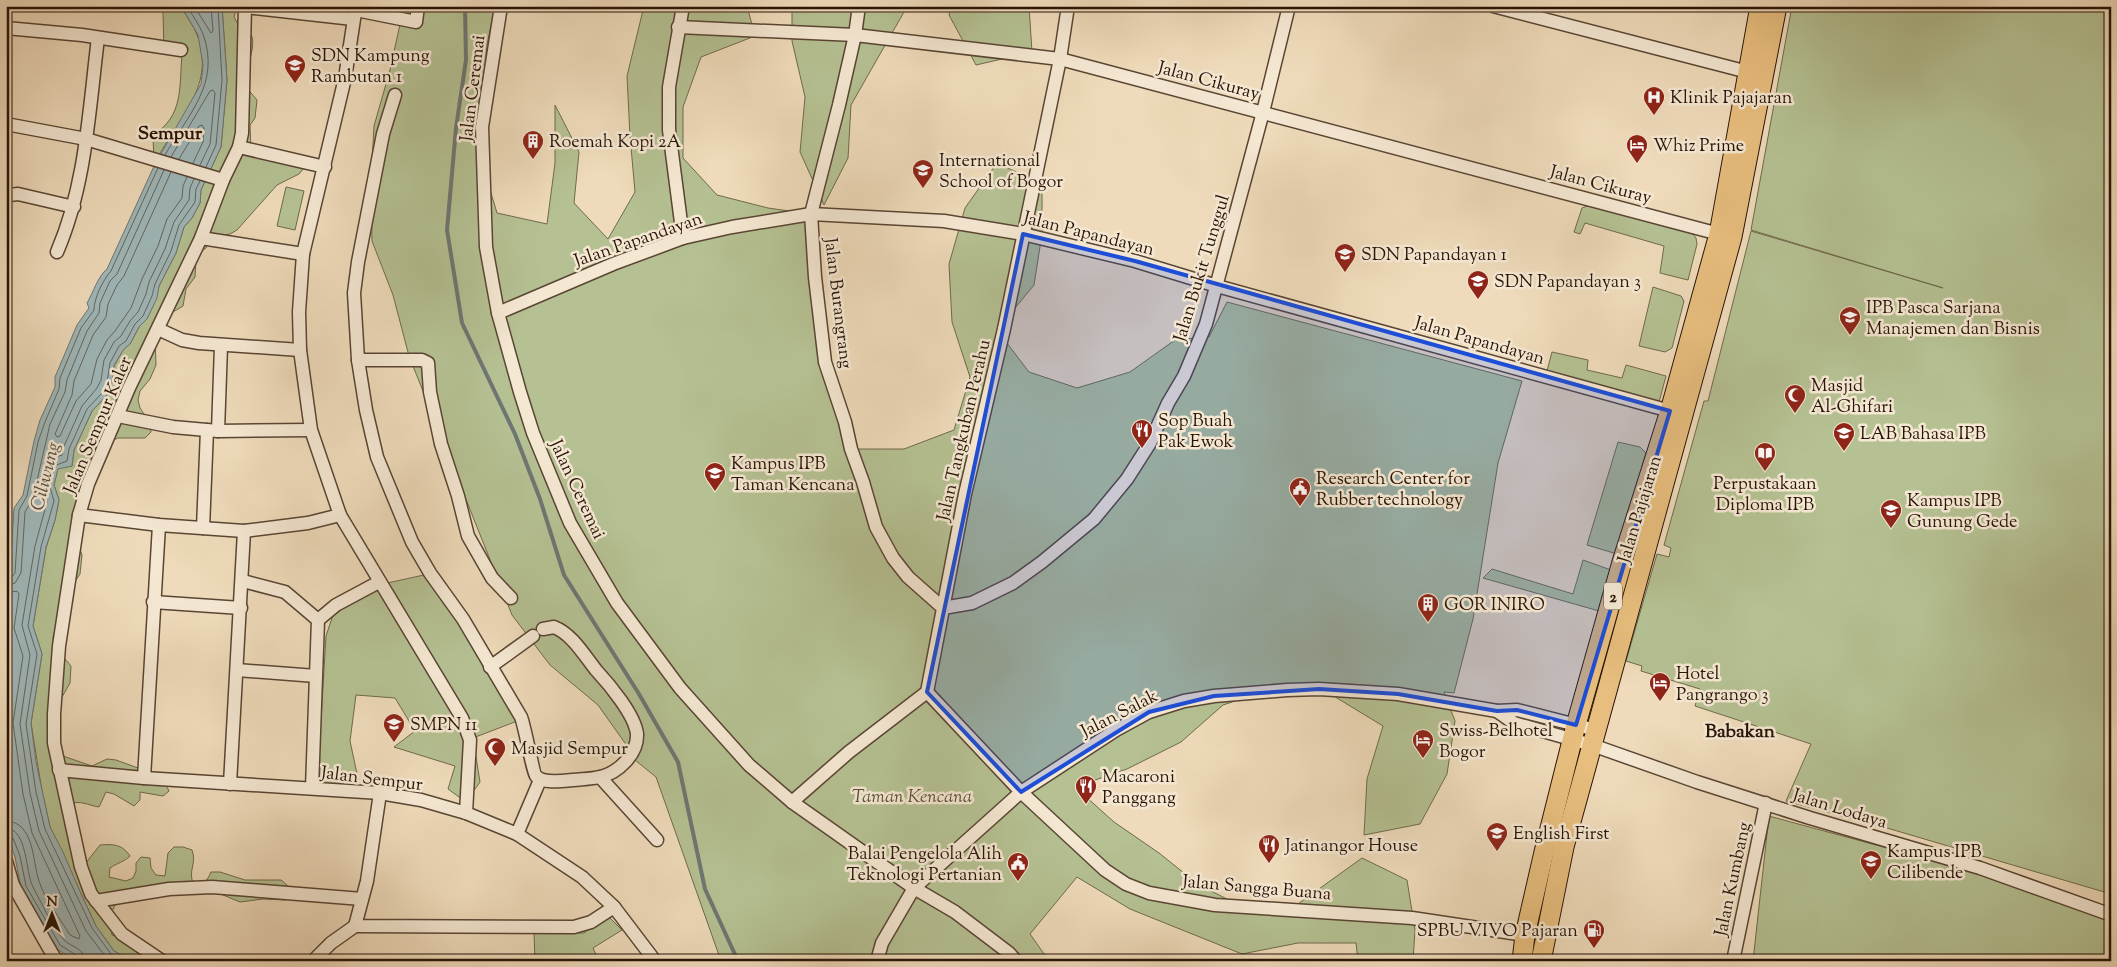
<svg xmlns="http://www.w3.org/2000/svg" width="2117" height="967" font-family="'Sorts Mill Goudy',serif">
<style>
.green{fill:#b5c193;stroke:#6e6a4c}
.water{fill:#9fb8ba;stroke:#6f7672}
.lines{fill:none;stroke-linecap:round;stroke-linejoin:round}
.shore{stroke:#636660;stroke-width:1}
.stream{stroke:#6f7672;stroke-width:4}
.minor-casing{stroke:#594533;stroke-width:15}
.highway-casing{stroke:#271306;stroke-width:21}
.minor{stroke:#f5e8d3;stroke-width:12}
.highway{stroke:#e8be7e;stroke-width:19}
.marked{fill:#1d4ed8;fill-opacity:0.2;stroke:#1d4ed8;stroke-width:4;stroke-linejoin:round}
.labels{text-anchor:middle;stroke-width:5;stroke-linejoin:round;paint-order:stroke}
.shield{fill:#f5e8d3;stroke:#655344;stroke-width:1}
.shield-label{font-size:16px;font-weight:bold;fill:#271306}
.poi-label{font-size:18px;fill:#271306;stroke:#f5e8d3;text-anchor:start}
.street-label{font-size:18px;fill:#271306;stroke:#f5e8d3}
.park-label{font-size:18px;font-style:italic;fill:#595037;stroke:#f5e8d3}
.neighbourhood-label{font-size:19px;font-weight:bold;fill:#271306;stroke:#f5e8d3}
.water-label{font-size:19px;font-style:italic;fill:#514d45;stroke:#f5e8d3}
</style>
<rect width="100%" height="100%" fill="#efdbbb"/>
<filter id="stains"><feTurbulence type="fractalNoise" baseFrequency=".004" numOctaves="4"/><feColorMatrix values="0 0 0 0 .2 0 0 0 0 .09 0 0 0 0 .02 0 0 0 .5 -.17"/></filter>
<radialGradient id="worn" r=".72"><stop offset=".6" stop-color="#630" stop-opacity="0"/><stop offset="1" stop-color="#630" stop-opacity=".3"/></radialGradient>
<g class="green">
<path d="M158 6H181C186 16 194 26 198 37 216 87 175 123 154 164L153 135C184 116 179 87 182 55L164 51 163 13Z"/>
<path d="M222 6H237L234 17 238 24C257 31 254 45 249 62 247 69 247 78 245 86L257 100 255 118 250 125 251 151 304 168 299 174 277 185 237 230 230 234 211 237 206 248 200 252 196 259 195 277 186 289 183 306 168 315 155 338 156 365 150 379 140 391 138 400 140 408 150 423 151 432 145 438H118L111 441 110 450 104 456 89 498 79 546 82 555 80 574 70 589 53 637 54 646 71 666 70 683 57 706 60 755 92 766 107 759 116 760 149 772 165 783 169 791 163 796 140 792V800L134 806 114 794 106 792 99 807C87 805 81 800 69 804L85 864 100 845C113 844 122 844 130 856 124 862 117 863 110 868L109 877 126 881 133 878 136 871V863L141 857 150 858 151 868 156 875 165 876 168 853 174 847H183L192 850C197 864 188 870 193 883 203 884 207 882 211 872H220L245 880H281L288 886 291 894 286 900 263 899 240 902 211 890 151 885 116 903 109 918 112 935 120 937 156 961H132L114 951 96 926 50 827 42 791 31 723 42 654 33 626 46 548 55 520 59 500 54 485 58 468 72 466 74 450 92 411 107 395 112 383 114 366 124 348 130 344 139 327 147 319 156 298 159 286 176 253 184 227 192 218 200 203 201 190 221 147 227 80Z"/>
<polygon points="404,6 495,6 487,45 481,110 481,160 497,213 547,224 555,163 555,105 579,152 574,203 608,239 635,192 630,136 627,76 644,6 747,6 755,36 701,57 683,107 683,158 717,195 768,208 811,214 823,344 851,449 904,449 954,430 970,377 952,322 949,264 965,208 997,163 1042,184 1042,234 1034,285 997,330 1029,372 1077,388 1130,372 1175,340 1209,337 1227,302 1522,381 1498,463 1473,619 1454,693 1444,692 1455,721 1447,774 1420,824 1364,835 1367,779 1383,726 1332,695 1277,687 1223,705 1181,742 1127,769 1075,787 1114,822 1159,853 1199,885 1247,909 1298,904 1362,858 1407,880 1415,930 1413,961 1358,961 1356,943 1298,943 1242,954 1130,909 1077,877 1030,934 1049,961 721,961 656,777 635,760 632,753 598,705 550,665 512,615 409,356 393,295 372,241 371,182 374,126 390,70"/>
<polygon points="792,6 902,6 904,12 851,105 848,158 824,205 800,152 805,97 792,41"/>
<polygon points="952,6 1029,6 1032,52 976,65 949,15"/>
<polygon points="1792,6 2111,6 2111,894 1887,828 1786,801 1811,744 1695,706 1700,689 1641,671 1642,666 1626,661 1657,554 1669,557 1671,548 1664,545 1704,401 1708,401 1751,231 1943,288 1751,230"/>
<polygon points="286,187 304,191 295,230 277,226"/>
<polygon points="1590,205 1693,234 1696,238 1697,244 1688,280 1660,273 1664,246 1585,223 1580,234 1574,232 1582,208"/>
<polygon points="1653,287 1681,296 1684,301 1672,348 1665,352 1639,346"/>
<polygon points="1552,352 1588,360 1587,370 1622,378 1626,365 1666,376 1659,402 1547,371"/>
<polygon points="1618,442 1640,447 1646,453 1617,554 1587,545"/>
<polygon points="1583,560 1611,570 1599,611 1483,578 1492,569 1573,594"/>
<polygon points="433,573 520,720 473,738 480,782 466,802 448,789 455,766 394,747 415,731 395,698 356,695 350,741 359,783 317,788 326,636 334,612 378,585"/>
<path d="M1769 816C1884 848 2002 875 2111 922V961H1753Z"/>
<polygon points="606,914 622,930 593,948 599,961 535,961 534,932 584,933"/>
</g>
<path class="water" d="M181 6H222L227 80 221 147 201 190 200 203 192 218 184 227 176 253 159 286 157 298 147 319 139 327 130 344 124 349 114 365 112 383 107 395 92 411 74 450 72 466 58 469 54 485 59 500 55 520 46 547 33 626 42 654 31 723 36 762 50 827 63 852 82 896 96 926 114 951 132 961H76L57 949 21 888 15 857 7 835 6 579 10 571 14 508 23 495 34 441 40 420 55 387V377L77 325 89 308 87 303C93 293 98 276 107 269L155 164 201 84 203 65 198 35Z"/>
<g class="lines">
<g class="shore">
<polyline points="194,6 211,33 213,31 211,6"/>
<path d="M165 155C188 114 221 84 203 34 199 24 192 15 187 6"/>
<polyline points="171,157 210,91 213,90 215,93 210,144 200,165"/>
<polyline points="179,159 199,126 202,125 204,128 203,142 193,163"/>
<polyline points="206,167 216,145 222,80 218,6"/>
<polyline points="171,172 124,276 117,285 108,304 106,317 93,335 74,381 72,395 55,434 57,437 60,436 76,401 91,384 97,359 107,340 115,331 131,308 142,279 158,246 167,219 182,198 183,186 187,177"/>
<path d="M6 580 11 578 15 573 19 510 27 496 38 442 45 422 59 389 60 378 81 328 94 310C94 298 103 280 111 271L158 168"/>
<polyline points="6,586 15,583 21,573 25,512 33,498 50,424 65,392 67,380 87,331 99,313 100,303 110,281 117,274 164,170"/>
<path d="M6 593 17 591 19 594 14 628 23 656 13 723 23 794 32 833 80 936 79 939 70 935C60 918 45 900 39 881 32 861 35 822 6 821"/>
<path d="M6 828C28 829 25 872 33 887 41 902 53 928 64 940 72 948 84 947 85 961"/>
<polyline points="6,834 13,838 20,856 26,886 60,945 76,955 78,961"/>
<polyline points="109,961 86,931 39,831 30,793 20,724 30,655 22,625 35,546 47,502 42,483 49,463 53,458 62,455 64,446 82,406 97,388 101,380 104,360 114,342 121,336 130,321 138,312 146,294 149,282 165,249 174,222 189,200 190,188 194,179"/>
<polyline points="122,961 111,954 92,928 45,829 36,792 26,724 37,654 28,626 41,547 54,501 49,484 54,466 67,461 69,449 87,409 103,392 107,382 110,363 119,346 126,341 135,324 143,316 152,296 155,284 171,251 179,225 195,202 196,189 200,181"/>
</g>
<polyline class="stream" points="465,6 466,60 456,128 447,230 462,323 515,434 540,499 564,575 639,694 678,762 705,889 738,961"/>
<g class="minor-casing">
<g id="minor">
<polyline points="356,6 345,78 303,254 299,312 300,350 311,430 340,515 462,718 470,740 466,813"/>
<polyline points="501,6 482,127 486,247 498,313 520,392 533,433 570,523 617,603 680,688 749,765 792,802 914,888 955,912 1009,953 1016,961"/>
<polyline points="859,6 855,35 839,105 811,214 815,277 825,362 845,422 851,449 863,482 876,527 893,558 908,577 943,608"/>
<polyline points="1493,6 1748,72"/>
<polyline points="245,7 353,19"/>
<polyline points="356,10 416,22 418,6"/>
<polyline points="678,27 855,35 1060,59 1719,234"/>
<polyline points="6,28 82,35 181,50"/>
<path d="M395 95 383 134 358 262 354 293 358 360 366 410 377 457 412 542 430 573 463 619 521 717C525 727 533 773 536 776 543 784 563 781 573 780 582 779 591 779 600 777 618 773 638 754 637 734 635 715 609 684 596 670 584 655 572 634 554 627L543 629"/>
<polyline points="6,124 86,139 223,180"/>
<polyline points="239,147 325,167"/>
<polyline points="6,198 9,195 18,194 74,207"/>
<polyline points="201,238 303,254"/>
<polyline points="683,238 669,130 669,87 683,6"/>
<path d="M57 252C86 185 89 110 98 38"/>
<polyline points="498,313 613,264 683,238 732,227 811,214 944,221 1023,234 1135,261 1217,286 1670,411"/>
<polyline points="158,329 182,340 199,343 300,350"/>
<polyline points="358,360 422,360 428,363 430,392 441,444 458,496 468,536 492,578 511,598"/>
<polyline points="118,416 173,427 218,431 311,430"/>
<polyline points="218,431 221,346"/>
<polyline points="79,515 159,525 244,531 308,523 340,515"/>
<polyline points="203,528 207,430"/>
<polyline points="243,581 285,592 318,620 312,788"/>
<polyline points="153,602 241,608"/>
<polyline points="943,608 972,603 1013,583 1042,562 1094,519 1127,479 1150,443 1168,403 1184,376 1206,324 1263,112 1289,6"/>
<polyline points="318,620 336,605 379,582"/>
<polyline points="490,667 533,636"/>
<polyline points="237,670 316,676"/>
<polyline points="927,692 1021,792 1105,870 1126,884 1149,893 1215,905 1412,918 1525,935"/>
<polyline points="1497,711 1514,723 1592,745 1697,782 1810,818 1980,868 2106,913 2111,913"/>
<polyline points="59,770 144,778 380,793 421,800 466,813 517,834 582,877 614,907 655,961"/>
<polyline points="600,777 657,840"/>
<polyline points="144,778 159,525"/>
<polyline points="230,784 244,531"/>
<polyline points="380,793 367,881 355,926 574,927 591,922 614,907"/>
<polyline points="792,802 849,752 927,692 965,494 1004,329 1060,59 1068,6"/>
<polyline points="517,834 540,780"/>
<polyline points="6,861 13,885 54,957 59,961"/>
<polyline points="96,901 169,889 212,887 362,899"/>
<polyline points="162,961 122,934 91,894 81,867 54,743 54,714 59,646 79,515 88,484 129,388 201,238 223,180 239,147 242,133 245,6"/>
<polyline points="313,961 331,943 355,926"/>
<polyline points="877,961 882,943 914,888 1021,792 1116,730 1149,712 1184,701 1214,696 1287,690 1319,689 1398,694 1497,711 1517,710 1596,730"/>
<polyline points="1733,961 1766,803"/>
</g>
</g>
<g class="highway-casing">
<g id="highway">
<polyline points="1522,961 1525,935 1544,852 1576,725 1622,562 1670,411 1719,234 1760,6"/>
<polyline points="1541,961 1564,847 1732,237 1777,6"/>
</g>
</g>
<use href="#minor" class="minor"/>
<use href="#highway" class="highway"/>
</g>
<path class="marked" d="M1023 234 1135 261 1670 411 1576 725 1517 710 1497 711 1398 694 1319 689 1214 696 1149 712 1021 792 927 692Z"/>
<defs>
<g id="school-pin" transform="scale(1.125)"><path d="M0 17L-7.5 6A9.5 9.5 0 1 1 7.5 6Z" fill="#8f2418" stroke="#f5e8d3"/><path d="M0-5L7-2L0 1L-7-2ZM-4 1L0 2.5L4 1V4Q0 6-4 4Z" fill="#fff"/></g>
<g id="hospital-pin" transform="scale(1.125)"><path d="M0 17L-7.5 6A9.5 9.5 0 1 1 7.5 6Z" fill="#8f2418" stroke="#f5e8d3"/><path d="M-5-5h3v3.5h4V-5h3V5h-3V1.5h-4V5h-3Z" fill="#fff"/></g>
<g id="building-pin" transform="scale(1.125)"><path d="M0 17L-7.5 6A9.5 9.5 0 1 1 7.5 6Z" fill="#8f2418" stroke="#f5e8d3"/><path d="M-4-6H4V6H1V3H-1V6H-4ZM-2.5-4.3h1.7v1.8h-1.7ZM.8-4.3h1.7v1.8H.8ZM-2.5-1h1.7V.8h-1.7ZM.8-1h1.7V.8H.8Z" fill="#fff"/></g>
<g id="hotel-pin" transform="scale(1.125)"><path d="M0 17L-7.5 6A9.5 9.5 0 1 1 7.5 6Z" fill="#8f2418" stroke="#f5e8d3"/><path d="M-6-4.5h1.5V1H6V5H4.5V3h-9V5H-6ZM-4 0a1.8 1.8 0 1 1 3.6 0ZM.5 0V-2.5h3Q6-2.5 6 0Z" fill="#fff"/></g>
<g id="university-pin" transform="scale(1.125)"><path d="M0 17L-7.5 6A9.5 9.5 0 1 1 7.5 6Z" fill="#8f2418" stroke="#f5e8d3"/><path d="M0-5L7-2L0 1L-7-2ZM-4 1L0 2.5L4 1V4Q0 6-4 4Z" fill="#fff"/></g>
<g id="mosque-pin" transform="scale(1.125)"><path d="M0 17L-7.5 6A9.5 9.5 0 1 1 7.5 6Z" fill="#8f2418" stroke="#f5e8d3"/><path d="M3.5-4.9A6 6 0 1 0 3.5 4.9A5 5 0 1 1 3.5-4.9Z" fill="#fff"/></g>
<g id="restaurant-pin" transform="scale(1.125)"><path d="M0 17L-7.5 6A9.5 9.5 0 1 1 7.5 6Z" fill="#8f2418" stroke="#f5e8d3"/><path d="M-5-6h1v4h1v-4h1v4h1v-4h1v5L-1.5 .5V6h-2V.5L-5-1ZM5-6V6H3V1.5H1.5Q1.5-4 5-6Z" fill="#fff"/></g>
<g id="library-pin" transform="scale(1.125)"><path d="M0 17L-7.5 6A9.5 9.5 0 1 1 7.5 6Z" fill="#8f2418" stroke="#f5e8d3"/><path d="M-6-4Q-3-5.5-.7-3.5V5Q-3 3-6 4ZM6-4Q3-5.5 .7-3.5V5Q3 3 6 4Z" fill="#fff"/></g>
<g id="civic-pin" transform="scale(1.125)"><path d="M0 17L-7.5 6A9.5 9.5 0 1 1 7.5 6Z" fill="#8f2418" stroke="#f5e8d3"/><path d="M-.6-6.5H3V-4.5H.6V-3L4-1V1h2V6H-6V1h2V-1L-.6-3ZM-1.2 2.5V6h2.4V2.5Z" fill="#fff"/></g>
<g id="fuel-pin" transform="scale(1.125)"><path d="M0 17L-7.5 6A9.5 9.5 0 1 1 7.5 6Z" fill="#8f2418" stroke="#f5e8d3"/><path d="M-5.5-6h7V0h2V4h1.3V-2.5L3-4.5l.8-.8L6-3V5H2.5V1h-1V6h-7ZM-4.2-4.7v3.2H.2V-4.7Z" fill="#fff"/></g>
</defs>
<g fill-rule="evenodd">
<use href="#school-pin" x="295" y="65"/>
<use href="#hospital-pin" x="1654" y="97"/>
<use href="#building-pin" x="533" y="141"/>
<use href="#hotel-pin" x="1637" y="145"/>
<use href="#school-pin" x="923" y="170"/>
<use href="#school-pin" x="1345" y="254"/>
<use href="#school-pin" x="1478" y="281"/>
<use href="#university-pin" x="1850" y="317"/>
<use href="#mosque-pin" x="1795" y="395"/>
<use href="#restaurant-pin" x="1142" y="430"/>
<use href="#university-pin" x="1844" y="433"/>
<use href="#library-pin" x="1765" y="453"/>
<use href="#university-pin" x="715" y="473"/>
<use href="#civic-pin" x="1300" y="488"/>
<use href="#university-pin" x="1891" y="510"/>
<use href="#building-pin" x="1428" y="604"/>
<use href="#hotel-pin" x="1660" y="683"/>
<use href="#school-pin" x="394" y="724"/>
<use href="#hotel-pin" x="1423" y="740"/>
<use href="#mosque-pin" x="495" y="748"/>
<use href="#restaurant-pin" x="1086" y="786"/>
<use href="#school-pin" x="1497" y="833"/>
<use href="#restaurant-pin" x="1269" y="845"/>
<use href="#university-pin" x="1871" y="861"/>
<use href="#civic-pin" x="1018" y="863"/>
<use href="#fuel-pin" x="1594" y="930"/>
</g>
<g class="labels">
<rect class="shield" x="1604" y="582.5" width="18" height="27" rx="4"/>
<g class="shield-label">
<text x="1613" y="602">2</text>
</g>
<g class="poi-label">
<text x="311" y="61">SDN Kampung<tspan x="311" dy="21">Rambutan 1</tspan></text>
<text x="1670" y="103">Klinik Pajajaran</text>
<text x="549" y="147">Roemah Kopi 2A</text>
<text x="1653" y="151">Whiz Prime</text>
<text x="939" y="166">International<tspan x="939" dy="21">School of Bogor</tspan></text>
<text x="1361" y="260">SDN Papandayan 1</text>
<text x="1494" y="287">SDN Papandayan 3</text>
<text x="1866" y="313">IPB Pasca Sarjana<tspan x="1866" dy="21">Manajemen dan Bisnis</tspan></text>
<text x="1811" y="391">Masjid<tspan x="1811" dy="21">Al-Ghifari</tspan></text>
<text x="1158" y="426">Sop Buah<tspan x="1158" dy="21">Pak Ewok</tspan></text>
<text x="1860" y="439">LAB Bahasa IPB</text>
<text x="731" y="469">Kampus IPB<tspan x="731" dy="21">Taman Kencana</tspan></text>
<text x="1316" y="484">Research Center for<tspan x="1316" dy="21">Rubber technology</tspan></text>
<text x="1765" y="489" text-anchor="middle">Perpustakaan<tspan x="1765" dy="21">Diploma IPB</tspan></text>
<text x="1907" y="506">Kampus IPB<tspan x="1907" dy="21">Gunung Gede</tspan></text>
<text x="1444" y="610">GOR INIRO</text>
<text x="1676" y="679">Hotel<tspan x="1676" dy="21">Pangrango 3</tspan></text>
<text x="410" y="730">SMPN 11</text>
<text x="1439" y="736">Swiss-Belhotel<tspan x="1439" dy="21">Bogor</tspan></text>
<text x="511" y="754">Masjid Sempur</text>
<text x="1102" y="782">Macaroni<tspan x="1102" dy="21">Panggang</tspan></text>
<text x="1513" y="839">English First</text>
<text x="1285" y="851">Jatinangor House</text>
<text x="1887" y="857">Kampus IPB<tspan x="1887" dy="21">Cilibende</tspan></text>
<text x="1002" y="859" text-anchor="end">Balai Pengelola Alih<tspan x="1002" dy="21">Teknologi Pertanian</tspan></text>
<text x="1578" y="936" text-anchor="end">SPBU VIVO Pajaran</text>
</g>
<g class="street-label">
<text transform="translate(1209 80) rotate(15)" y="6">Jalan Cikuray</text>
<text transform="translate(472 88) rotate(-83)" y="6">Jalan Ceremai</text>
<text transform="translate(1601 184) rotate(15)" y="6">Jalan Cikuray</text>
<text transform="translate(1089 233) rotate(14)" y="6">Jalan Papandayan</text>
<text transform="translate(638 239) rotate(-19)" y="6">Jalan Papandayan</text>
<text transform="translate(1201 268) rotate(-73)" y="6">Jalan Bukit Tunggul</text>
<text transform="translate(839 303) rotate(83)" y="6">Jalan Burangrang</text>
<text transform="translate(1480 340) rotate(16)" y="6">Jalan Papandayan</text>
<text transform="translate(97 425) rotate(-67)" y="6">Jalan Sempur Kaler</text>
<text transform="translate(963 430) rotate(-77)" y="6">Jalan Tangkuban Perahu</text>
<text transform="translate(578 489) rotate(65)" y="6">Jalan Ceremai</text>
<text transform="translate(1639 509) rotate(-73)" y="6">Jalan Pajajaran</text>
<text transform="translate(1119 713) rotate(-27)" y="6">Jalan Salak</text>
<text transform="translate(372 778) rotate(7)" y="6">Jalan Sempur</text>
<text transform="translate(1840 808) rotate(17)" y="6">Jalan Lodaya</text>
<text transform="translate(1732 879) rotate(-78)" y="6">Jalan Kumbang</text>
<text transform="translate(1257 887) rotate(5)" y="6">Jalan Sangga Buana</text>
</g>
<g class="park-label">
<text x="912" y="802">Taman Kencana</text>
</g>
<g class="neighbourhood-label">
<text x="170" y="139">Sempur</text>
<text x="1740" y="737">Babakan</text>
</g>
<g class="water-label">
<text transform="translate(44 476) rotate(-76)" y="7">Ciliwung</text>
</g>
</g>
<rect width="2117" height="967" fill="none" stroke="#efdbbb" stroke-width="25"/>
<rect x="8" y="8" width="2102" height="952" fill="none" stroke="#271306" stroke-width="2.5"/>
<rect x="12" y="12" width="2092" height="942" fill="none" stroke="#271306"/>
<g transform="translate(52 914)" stroke="#f5e8d3" stroke-width="4" paint-order="stroke">
<path d="M0-4L9 19L0 12L-9 19Z" fill="#271306"/>
<text y="-8" font-size="14" font-weight="bold" text-anchor="middle" fill="#271306">N</text>
</g>
<rect width="100%" height="100%" filter="url(#stains)"/>
<rect width="100%" height="100%" fill="url(#worn)"/>
</svg>
